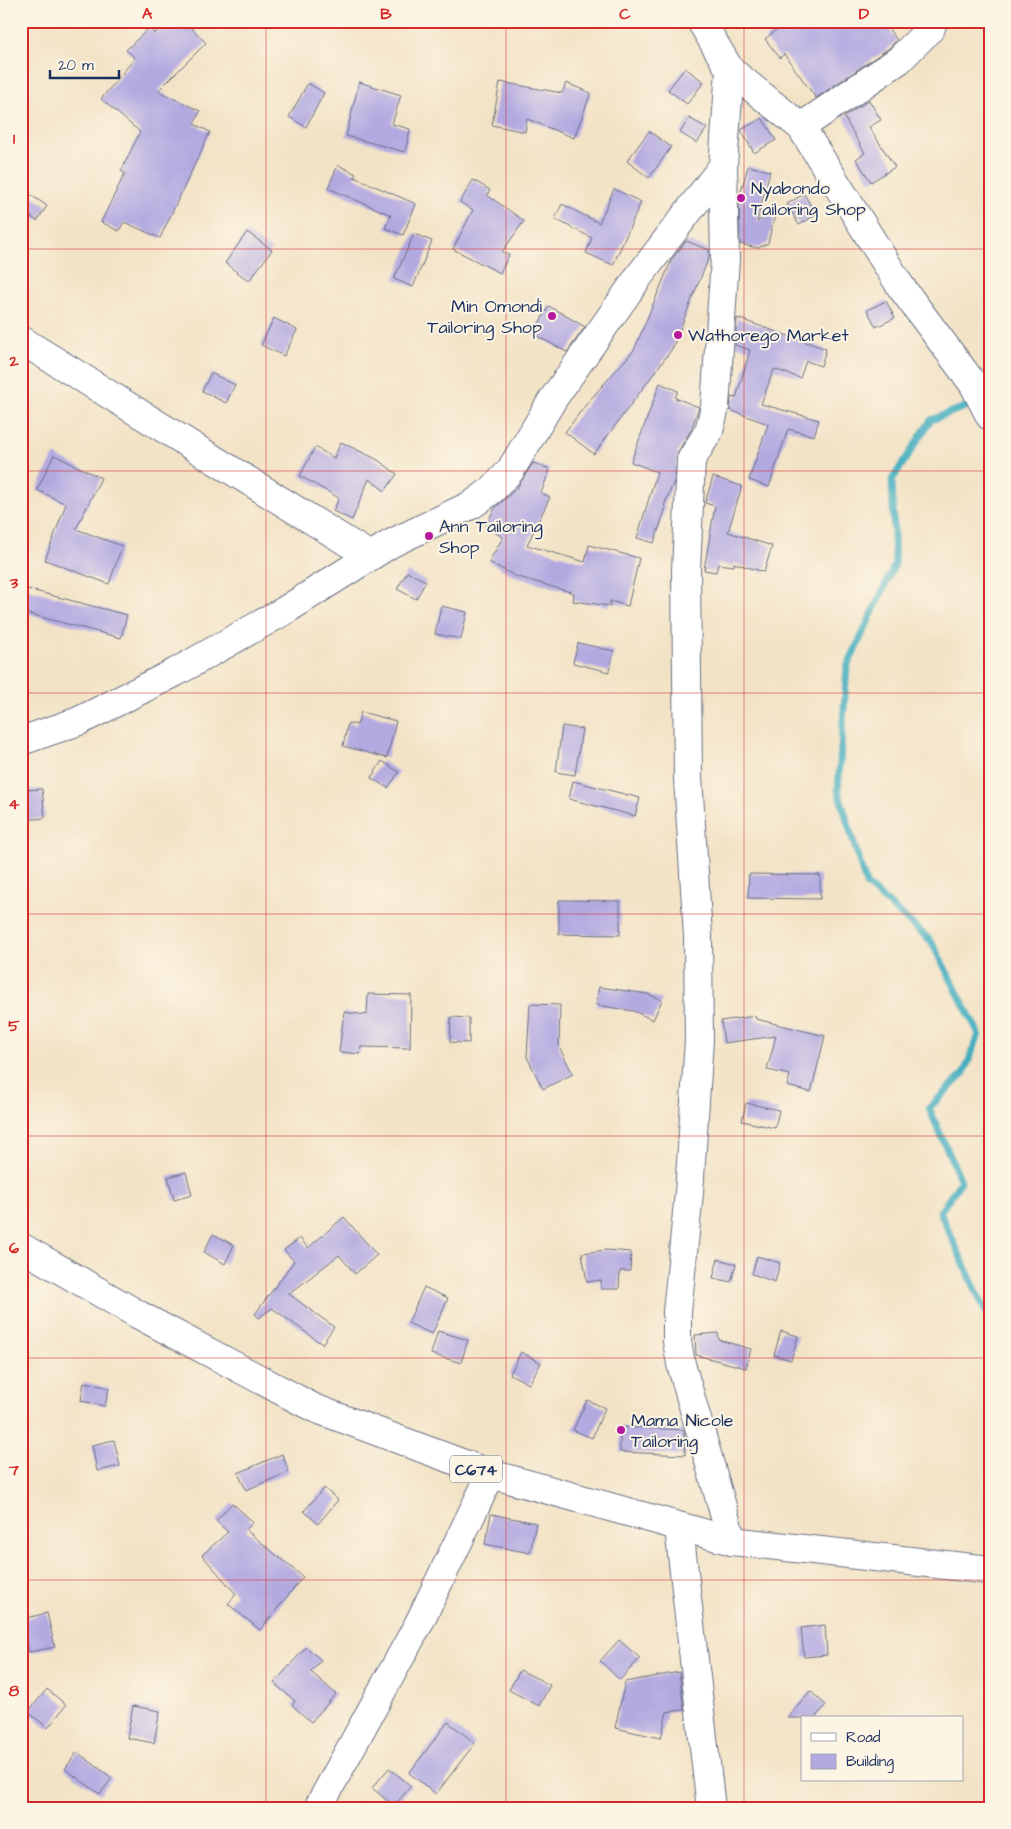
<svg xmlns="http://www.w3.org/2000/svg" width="1011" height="1829" font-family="'Architects Daughter',sans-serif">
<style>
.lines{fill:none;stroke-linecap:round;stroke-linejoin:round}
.stream{stroke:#42aec0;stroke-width:7}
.building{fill:#b2a9e1}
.minor-casing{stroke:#676e82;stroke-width:30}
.major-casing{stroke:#676e82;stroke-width:30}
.minor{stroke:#fff;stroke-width:28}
.major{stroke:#fff;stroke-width:28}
.grid{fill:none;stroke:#d62828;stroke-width:1;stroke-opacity:0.55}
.poi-dot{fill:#b5179e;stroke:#fcf5e5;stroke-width:2}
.labels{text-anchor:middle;stroke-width:4;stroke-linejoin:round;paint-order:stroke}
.shield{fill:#fcf5e5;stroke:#5e6a86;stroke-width:1}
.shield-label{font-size:16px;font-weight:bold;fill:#1b2f5e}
.poi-label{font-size:18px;fill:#1b2f5e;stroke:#fcf5e5;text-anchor:start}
.neatline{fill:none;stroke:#d62828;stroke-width:2}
.grid-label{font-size:16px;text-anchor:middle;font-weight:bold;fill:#d62828}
</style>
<rect width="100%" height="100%" fill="#fcf5e5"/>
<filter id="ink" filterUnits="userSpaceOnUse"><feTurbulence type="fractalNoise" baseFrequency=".02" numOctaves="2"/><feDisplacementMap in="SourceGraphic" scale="10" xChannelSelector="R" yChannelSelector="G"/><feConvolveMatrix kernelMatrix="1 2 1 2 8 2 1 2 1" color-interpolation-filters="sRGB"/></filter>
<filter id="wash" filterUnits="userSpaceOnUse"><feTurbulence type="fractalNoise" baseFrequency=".0096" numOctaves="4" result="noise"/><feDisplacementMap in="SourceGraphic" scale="20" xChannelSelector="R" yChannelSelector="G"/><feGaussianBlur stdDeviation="1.12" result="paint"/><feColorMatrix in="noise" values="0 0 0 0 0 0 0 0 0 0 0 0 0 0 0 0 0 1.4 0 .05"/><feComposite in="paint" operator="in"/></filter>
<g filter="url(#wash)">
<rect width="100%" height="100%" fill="#f3e3c6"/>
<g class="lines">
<polyline class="stream" points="978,402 931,420 892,480 895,564 847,667 838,790 866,884 931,941 979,1034 964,1073 929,1108 961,1181 940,1212 990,1321"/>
</g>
<g id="blocks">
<g class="building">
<polygon points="168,21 185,21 206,43 158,91 200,111 194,124 210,132 160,238 124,222 119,231 101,222 125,173 121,171 140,132 101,99 135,58 126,50 149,28 154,34"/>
<polygon points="787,21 883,21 897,40 889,48 816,98 784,54 780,58 765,39"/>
<polygon points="685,68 704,82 687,104 668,90"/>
<polygon points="359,82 401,95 392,124 410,129 405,152 346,136"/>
<polygon points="500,82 562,93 566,83 591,93 574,138 527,119 525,132 492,125"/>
<polygon points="308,83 324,93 306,127 289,117"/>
<polygon points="869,100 881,120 869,127 895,167 871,182 856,159 865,153 844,117"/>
<polygon points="689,118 707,128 697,143 680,133"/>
<polygon points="762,118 776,140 754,153 741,130"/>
<polygon points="649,131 671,147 649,178 627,161"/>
<polygon points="338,165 356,174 354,177 416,204 403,235 385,228 391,215 328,188"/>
<polygon points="748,166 770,171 757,222 776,211 768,243 758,248 740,244 739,199"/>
<polygon points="473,180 490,190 487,195 524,221 502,252 509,255 500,273 453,249 473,210 460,202"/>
<polygon points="21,188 47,206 37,221 21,210"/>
<polygon points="614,189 641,202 613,265 586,253 592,238 555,219 562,204 599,223"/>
<polygon points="804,194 816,215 799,225 787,204"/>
<polygon points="247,232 272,250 249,281 225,263"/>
<polygon points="414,234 432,241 413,287 394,279"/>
<polygon points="686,241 709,250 709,257 672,349 594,454 565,432 588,402 634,350 672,259"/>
<polygon points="886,301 895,318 876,327 867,310"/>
<polygon points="549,306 585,327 567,352 533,334"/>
<polygon points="274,318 297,330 284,356 261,345"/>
<polygon points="737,318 826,349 821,366 806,361 800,378 774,369 761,404 819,420 814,436 788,429 769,487 749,480 768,424 730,410 731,397 736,398 750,350 735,345"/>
<polygon points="211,373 235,385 226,403 202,391"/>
<polygon points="660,383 678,391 675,398 699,407 691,430 678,452 675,479 664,506 666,507 654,543 637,538 657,472 631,462"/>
<polygon points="341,442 378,460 397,474 385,491 369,479 352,520 333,511 339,498 300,476 315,447 334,458"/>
<polygon points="54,455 101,478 76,529 122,546 109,584 45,560 66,504 37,490"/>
<polygon points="533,463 550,469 541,493 550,497 527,545 585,562 589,545 639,558 628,606 610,601 610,606 573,601 574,593 515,576 489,562 503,537 485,527 495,508 516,489"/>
<polygon points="713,477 742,486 728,532 772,546 764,572 734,563 734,566 718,564 716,572 704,570 715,506 705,503"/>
<polygon points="407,572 426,581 416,599 397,589"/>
<polygon points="27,589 127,615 121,638 21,612"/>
<polygon points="441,606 467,612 461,639 435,634"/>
<polygon points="578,643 614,651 609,672 573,663"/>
<polygon points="361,712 396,721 387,758 343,746 348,723 357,725"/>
<polygon points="562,726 582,729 575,775 556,772"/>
<polygon points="382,761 399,772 388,788 371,778"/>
<polygon points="573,781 640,798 635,816 569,799"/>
<polygon points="42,789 45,818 24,820 21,790"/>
<polygon points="749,874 820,875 820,899 748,898"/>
<polygon points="559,900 620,901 620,935 559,934"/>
<polygon points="599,987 648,994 662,1000 653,1020 634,1011 596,1005"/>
<polygon points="368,994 411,995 410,1048 361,1047 360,1054 339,1052 344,1012 367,1015"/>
<polygon points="530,1004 560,1005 559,1047 573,1074 543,1089 527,1057"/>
<polygon points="755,1016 756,1019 825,1036 811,1092 787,1086 790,1075 767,1070 776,1036 724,1043 721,1021"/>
<polygon points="451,1017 469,1018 469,1043 450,1042"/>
<polygon points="746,1103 779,1110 775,1128 742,1121"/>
<polygon points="186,1172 192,1195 174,1200 168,1177"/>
<polygon points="344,1217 377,1255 355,1274 339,1255 289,1294 334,1327 322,1344 272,1308 259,1318 255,1314 294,1261 284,1250 300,1238 308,1248"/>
<polygon points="213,1234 234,1245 225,1264 204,1252"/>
<polygon points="606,1250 631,1252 630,1271 620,1271 619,1289 601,1289 601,1280 587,1282 582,1253"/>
<polygon points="757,1256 780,1263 775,1282 752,1274"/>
<polygon points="718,1259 736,1264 731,1282 713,1278"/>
<polygon points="424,1287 448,1298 432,1334 408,1323"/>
<polygon points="438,1331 468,1340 461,1363 431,1354"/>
<polygon points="781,1331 798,1336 791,1360 774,1355"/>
<polygon points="718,1333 719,1340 751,1349 746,1368 696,1355 695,1335"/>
<polygon points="521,1352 541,1363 529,1384 510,1374"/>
<polygon points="84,1382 109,1388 105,1406 81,1401"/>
<polygon points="587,1400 605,1408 592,1438 573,1430"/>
<polygon points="620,1427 684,1430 685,1455 620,1452"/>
<polygon points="114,1440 120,1466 97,1471 92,1445"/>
<polygon points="282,1454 289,1472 246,1490 238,1473"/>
<polygon points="324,1488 338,1500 318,1524 304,1511"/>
<polygon points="232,1503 253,1522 246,1530 303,1577 260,1630 228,1604 236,1594 202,1555 228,1532 216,1521"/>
<polygon points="491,1514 536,1523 530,1553 485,1544"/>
<polygon points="47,1613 55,1647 29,1652 22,1619"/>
<polygon points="825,1625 827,1655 804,1657 801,1628"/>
<polygon points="619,1640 640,1658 620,1680 600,1661"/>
<polygon points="306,1647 321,1660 311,1672 336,1694 311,1722 292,1705 295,1701 274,1683"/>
<polygon points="520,1670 550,1685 539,1706 509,1690"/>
<polygon points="679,1672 684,1710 667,1712 661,1738 615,1728 625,1682"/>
<polygon points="47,1689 66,1705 48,1728 28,1712"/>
<polygon points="810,1691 826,1705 815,1718 787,1718"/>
<polygon points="133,1706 160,1711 154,1743 127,1738"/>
<polygon points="448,1722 475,1743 436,1794 409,1773"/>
<polygon points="77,1752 112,1778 100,1794 65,1769"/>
<polygon points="389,1768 411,1786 394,1806 372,1788"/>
</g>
</g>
</g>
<g filter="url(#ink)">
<use href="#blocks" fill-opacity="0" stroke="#676e82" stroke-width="1"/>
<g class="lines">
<g class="minor-casing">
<g id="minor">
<polyline points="701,21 730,70 801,127 901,287 974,385 990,416"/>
<polyline points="730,70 723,166 725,259 715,407 709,431 691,460 686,571 688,778 698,936 699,1040 689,1193 677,1312 677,1341 681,1364 732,1541"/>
<polyline points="801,127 899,60 931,28 933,21"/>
<polyline points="21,340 370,556"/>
<polyline points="21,741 79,721 176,672 284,611 390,544 473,504 492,490 510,471 553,399 640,275 723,166"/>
<polyline points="679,1528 711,1808"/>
<polyline points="318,1808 419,1623 491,1474"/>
</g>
</g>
<g class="major-casing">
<polyline id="major" points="21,1247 139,1315 314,1408 491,1474 732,1541 990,1570"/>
</g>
<use href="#minor" class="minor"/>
<use href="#major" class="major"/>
</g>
</g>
<path class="grid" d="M266 21V1808M506 21V1808M744 21V1808M21 249H990M21 471H990M21 693H990M21 914H990M21 1136H990M21 1358H990M21 1580H990"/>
<g class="poi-dot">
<circle cx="741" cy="198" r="5"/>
<circle cx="552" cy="316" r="5"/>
<circle cx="678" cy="335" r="5"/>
<circle cx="429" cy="536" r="5"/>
<circle cx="621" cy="1430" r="5"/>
</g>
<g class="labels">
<rect class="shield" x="450" y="1455.5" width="52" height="27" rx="4"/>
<g class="shield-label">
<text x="476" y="1475">C674</text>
</g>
<g class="poi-label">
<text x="751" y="194">Nyabondo<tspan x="751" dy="21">Tailoring Shop</tspan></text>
<text x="542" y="312" text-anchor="end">Min Omondi<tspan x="542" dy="21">Tailoring Shop</tspan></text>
<text x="688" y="341">Wathorego Market</text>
<text x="439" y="532">Ann Tailoring<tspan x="439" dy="21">Shop</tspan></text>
<text x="631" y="1426">Mama Nicole<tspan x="631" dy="21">Tailoring</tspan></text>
</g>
</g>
<rect width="1011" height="1829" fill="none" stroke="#fcf5e5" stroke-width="55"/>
<rect x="801" y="1716" width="162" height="65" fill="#fcf5e5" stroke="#a2a6af"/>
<rect x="811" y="1733" width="25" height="8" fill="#ffffff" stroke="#a2a6af"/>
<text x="846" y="1742" font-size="15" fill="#1b2f5e">Road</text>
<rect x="811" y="1754" width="25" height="15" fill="#b2a9e1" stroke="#a2a6af"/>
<text x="846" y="1766" font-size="15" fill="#1b2f5e">Building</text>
<path d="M50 70v8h69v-8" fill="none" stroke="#1b2f5e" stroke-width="2.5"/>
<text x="58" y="70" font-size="15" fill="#1b2f5e" stroke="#fcf5e5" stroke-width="4" paint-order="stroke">20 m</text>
<rect x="28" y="28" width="956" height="1774" class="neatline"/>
<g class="grid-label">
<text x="147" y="19">A</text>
<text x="386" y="19">B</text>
<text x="625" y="19">C</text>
<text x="864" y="19">D</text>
<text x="14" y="144">1</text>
<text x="14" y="366">2</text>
<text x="14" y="588">3</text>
<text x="14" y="809">4</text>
<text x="14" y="1031">5</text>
<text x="14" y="1253">6</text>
<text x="14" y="1475">7</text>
<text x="14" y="1696">8</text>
</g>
</svg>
